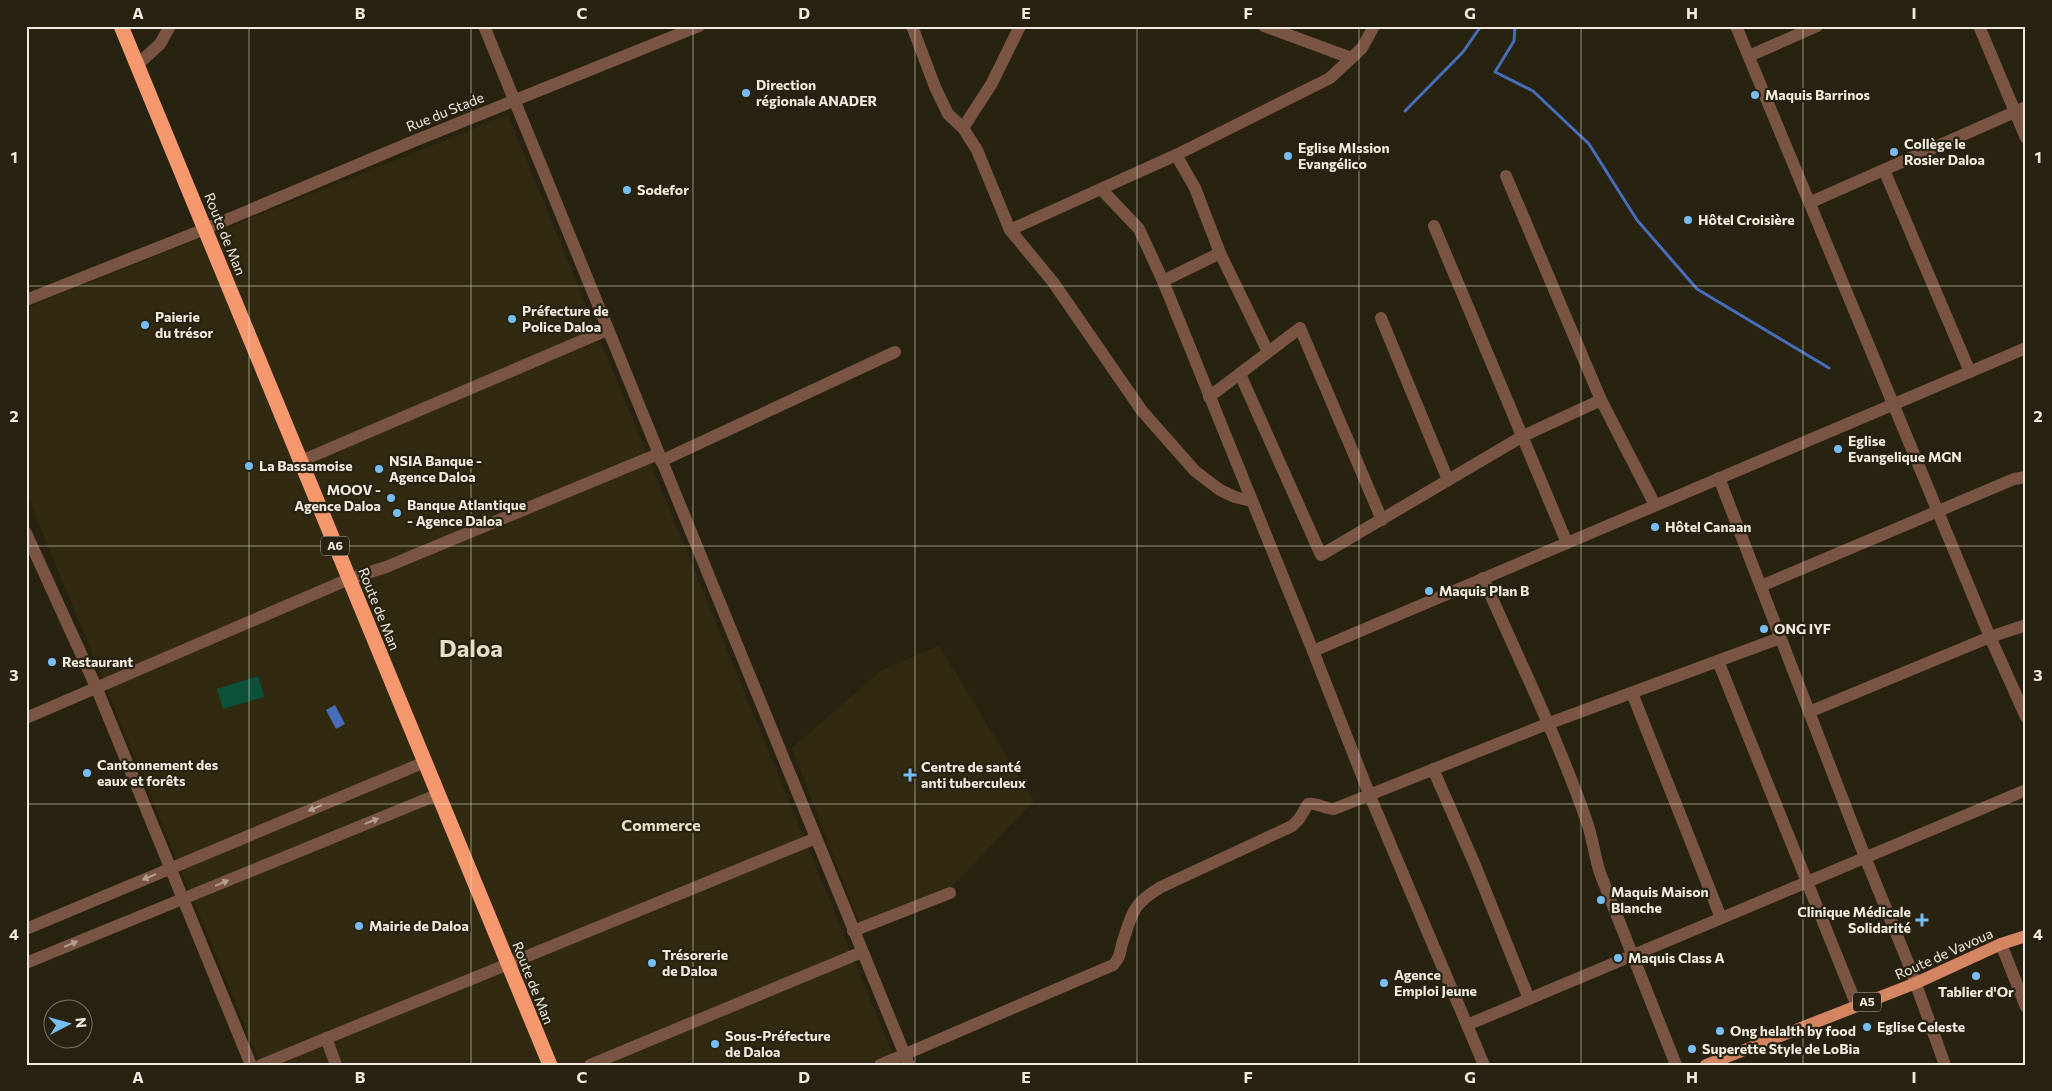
<svg xmlns="http://www.w3.org/2000/svg" width="2052" height="1091" font-family="Commissioner,sans-serif">
<style>
.built{fill:#322a10}
.green{fill:#0c523a}
.water{fill:#486eba}
.lines{fill:none;stroke-linecap:round;stroke-linejoin:round}
.stream{stroke:#486eba;stroke-width:3}
.minor{stroke:#7a5544;stroke-width:12}
.major{stroke:#d38562;stroke-width:12}
.highway{stroke:#f6986d;stroke-width:15}
.oneway{fill:#b4a092}
.grid{fill:none;stroke:#efebe0;stroke-width:1;stroke-opacity:0.55}
.poi-dot{fill:#76c0f7;stroke:#282210;stroke-width:2}
.labels{text-anchor:middle;stroke-width:4.5;stroke-linejoin:round;paint-order:stroke}
.shield{fill:#282210;stroke:#b3afa2;stroke-width:1}
.shield-label{font-size:12px;font-weight:bold;fill:#efebe0}
.poi-label{font-size:14px;font-weight:bold;fill:#efebe0;stroke:#282210;text-anchor:start}
.street-label{font-size:14px;fill:#efebe0;stroke:#282210}
.quarter-label{font-size:16px;font-weight:bold;fill:#e6dec7;stroke:#282210}
.town-label{font-size:24px;font-weight:bold;fill:#e6dec7;stroke:#282210}
.neatline{fill:none;stroke:#efebe0;stroke-width:2}
.grid-label{font-size:16px;text-anchor:middle;font-weight:bold;fill:#efebe0}
</style>
<rect width="100%" height="100%" fill="#282210"/>
<g class="built">
<polygon points="508,115 897,1065 261,1065 26,492 26,308"/>
<polygon points="939,646 1034,801 953,886 859,923 792,748 882,670"/>
</g>
<polygon class="green" points="258,676 264,697 223,709 217,689"/>
<polygon class="water" points="335,705 345,724 336,729 326,710"/>
<g class="lines">
<g class="stream">
<polyline points="1515,26 1514,41 1495,72 1533,91 1589,144 1637,220 1697,289 1829,368"/>
<polyline points="1405,111 1463,52 1481,26"/>
</g>
<g class="minor">
<polyline points="484,26 909,1065"/>
<polyline points="912,26 935,87 948,114 963,128 977,150 1010,230 1053,282 1142,411 1195,471 1220,490 1235,497 1251,501"/>
<polyline points="1264,26 1351,58"/>
<polyline points="1736,26 1990,637 2026,717"/>
<polyline points="1979,26 2026,138"/>
<polyline points="1749,56 1817,26"/>
<polyline points="137,65 160,44 170,26"/>
<polyline points="963,128 992,83 1020,26"/>
<polyline points="1176,155 1195,188 1220,253 1268,352"/>
<polyline points="1884,170 1970,372"/>
<polyline points="1506,176 1601,400 1655,505"/>
<polyline points="1102,190 1139,229 1163,281 1313,651 1370,796 1484,1065"/>
<polyline points="1811,202 2026,107"/>
<polyline points="1434,226 1567,543"/>
<polyline points="1010,230 1176,155 1330,78 1362,48 1374,26"/>
<polyline points="1163,281 1220,253"/>
<polyline points="26,300 205,229 414,141 699,26"/>
<polyline points="1381,318 1448,480"/>
<polyline points="1240,374 1321,555 1523,436 1601,400"/>
<polyline points="1209,397 1300,328 1382,520"/>
<polyline points="301,461 607,330"/>
<polyline points="661,461 895,352"/>
<polyline points="1719,478 1865,857 1909,965 1945,1065"/>
<polyline points="26,533 97,689 251,1065"/>
<path d="M1483 578C1519 660 1559 741 1588 825 1593 841 1595 858 1600 873L1676 1065"/>
<polyline points="1761,586 2014,479 2026,477"/>
<polyline points="1313,651 2026,348"/>
<polyline points="1718,661 1857,1006"/>
<polyline points="1632,693 1721,918"/>
<polyline points="1809,712 1990,637 2026,625"/>
<polyline points="26,718 349,579 386,567 658,454"/>
<polyline points="1433,769 1475,865 1529,999"/>
<polyline points="26,929 425,762"/>
<polyline points="853,931 950,893"/>
<polyline points="2001,944 2026,1007"/>
<polyline points="26,963 439,794"/>
<polyline points="1467,1025 2026,790"/>
<polyline points="326,1038 336,1065"/>
<polyline points="261,1065 816,838"/>
<polyline points="590,1065 862,952"/>
<path d="M880 1065 1113 965C1120 958 1120 953 1122 944 1132 914 1132 904 1161 887L1292 826 1299 819 1308 804C1315 802 1325 809 1334 809L1547 724 1780 638"/>
</g>
<polyline class="major" points="1706,1065 1916,983 2001,944 2026,936"/>
<polyline class="highway" points="121,26 550,1065"/>
</g>
<defs><path id="oneway-solid" d="M-6-.8H1V-3.2L6.5 0L1 3.2V.8H-6Z" transform="scale(1.25)"/></defs>
<g class="oneway">
<use href="#oneway-solid" transform="translate(315 808) rotate(157)"/>
<use href="#oneway-solid" transform="translate(372 821) rotate(-22)"/>
<use href="#oneway-solid" transform="translate(149 877) rotate(157)"/>
<use href="#oneway-solid" transform="translate(222 883) rotate(-23)"/>
<use href="#oneway-solid" transform="translate(71 944) rotate(-22)"/>
</g>
<path class="grid" d="M249 26V1065M471 26V1065M693 26V1065M915 26V1065M1137 26V1065M1359 26V1065M1581 26V1065M1803 26V1065M26 286H2026M26 546H2026M26 804H2026"/>
<g class="poi-dot">
<circle cx="746" cy="93" r="5"/>
<circle cx="1755" cy="95" r="5"/>
<circle cx="1894" cy="152" r="5"/>
<circle cx="1288" cy="156" r="5"/>
<circle cx="627" cy="190" r="5"/>
<circle cx="1688" cy="220" r="5"/>
<circle cx="512" cy="319" r="5"/>
<circle cx="145" cy="325" r="5"/>
<circle cx="1838" cy="449" r="5"/>
<circle cx="249" cy="466" r="5"/>
<circle cx="379" cy="469" r="5"/>
<circle cx="391" cy="498" r="5"/>
<circle cx="397" cy="513" r="5"/>
<circle cx="1655" cy="527" r="5"/>
<circle cx="1429" cy="591" r="5"/>
<circle cx="1764" cy="629" r="5"/>
<circle cx="52" cy="662" r="5"/>
<circle cx="87" cy="773" r="5"/>
<path d="M907.5 767.5h5v5h5v5h-5v5h-5v-5h-5v-5h5z"/>
<circle cx="1601" cy="900" r="5"/>
<path d="M1919.5 912.5h5v5h5v5h-5v5h-5v-5h-5v-5h5z"/>
<circle cx="359" cy="926" r="5"/>
<circle cx="1618" cy="958" r="5"/>
<circle cx="652" cy="963" r="5"/>
<circle cx="1976" cy="976" r="5"/>
<circle cx="1384" cy="983" r="5"/>
<circle cx="1867" cy="1027" r="5"/>
<circle cx="1720" cy="1031" r="5"/>
<circle cx="715" cy="1044" r="5"/>
<circle cx="1692" cy="1049" r="5"/>
</g>
<g class="labels">
<g class="shield">
<rect x="321" y="536.5" width="28" height="19" rx="4"/>
<rect x="1853" y="992.5" width="28" height="19" rx="4"/>
</g>
<g class="shield-label">
<text x="335" y="550">A6</text>
<text x="1867" y="1006">A5</text>
</g>
<g class="poi-label">
<text x="756" y="90">Direction<tspan x="756" dy="16">régionale ANADER</tspan></text>
<text x="1765" y="100">Maquis Barrinos</text>
<text x="1904" y="149">Collège le<tspan x="1904" dy="16">Rosier Daloa</tspan></text>
<text x="1298" y="153">Eglise MIssion<tspan x="1298" dy="16">Evangélico</tspan></text>
<text x="637" y="195">Sodefor</text>
<text x="1698" y="225">Hôtel Croisière</text>
<text x="522" y="316">Préfecture de<tspan x="522" dy="16">Police Daloa</tspan></text>
<text x="155" y="322">Paierie<tspan x="155" dy="16">du trésor</tspan></text>
<text x="1848" y="446">Eglise<tspan x="1848" dy="16">Evangelique MGN</tspan></text>
<text x="389" y="466">NSIA Banque -<tspan x="389" dy="16">Agence Daloa</tspan></text>
<text x="259" y="471">La Bassamoise</text>
<text x="381" y="495" text-anchor="end">MOOV -<tspan x="381" dy="16">Agence Daloa</tspan></text>
<text x="407" y="510">Banque Atlantique<tspan x="407" dy="16">- Agence Daloa</tspan></text>
<text x="1665" y="532">Hôtel Canaan</text>
<text x="1439" y="596">Maquis Plan B</text>
<text x="1774" y="634">ONG IYF</text>
<text x="62" y="667">Restaurant</text>
<text x="97" y="770">Cantonnement des<tspan x="97" dy="16">eaux et forêts</tspan></text>
<text x="921" y="772">Centre de santé<tspan x="921" dy="16">anti tuberculeux</tspan></text>
<text x="1611" y="897">Maquis Maison<tspan x="1611" dy="16">Blanche</tspan></text>
<text x="1911" y="917" text-anchor="end">Clinique Médicale<tspan x="1911" dy="16">Solidarité</tspan></text>
<text x="369" y="931">Mairie de Daloa</text>
<text x="662" y="960">Trésorerie<tspan x="662" dy="16">de Daloa</tspan></text>
<text x="1628" y="963">Maquis Class A</text>
<text x="1394" y="980">Agence<tspan x="1394" dy="16">Emploi Jeune</tspan></text>
<text x="1976" y="997" text-anchor="middle">Tablier d'Or</text>
<text x="1877" y="1032">Eglise Celeste</text>
<text x="1730" y="1036">Ong helalth by food</text>
<text x="725" y="1041">Sous-Préfecture<tspan x="725" dy="16">de Daloa</tspan></text>
<text x="1702" y="1054">Superette Style de LoBia</text>
</g>
<g class="street-label">
<text transform="translate(445 112) rotate(-22)" y="5">Rue du Stade</text>
<text transform="translate(225 234) rotate(68)" y="5">Route de Man</text>
<text transform="translate(379 609) rotate(68)" y="5">Route de Man</text>
<text transform="translate(1944 954) rotate(-24)" y="5">Route de Vavoua</text>
<text transform="translate(533 983) rotate(68)" y="5">Route de Man</text>
</g>
<g class="quarter-label">
<text x="661" y="831">Commerce</text>
</g>
<g class="town-label">
<text x="471" y="657">Daloa</text>
</g>
</g>
<rect width="2052" height="1091" fill="none" stroke="#282210" stroke-width="55"/>
<g transform="translate(68 1024) rotate(84)"><circle r="24" fill="#282210" stroke="#787263"/>
<path d="M0-4L9 19L0 12L-9 19Z" fill="#76c0f7"/>
<text y="-8" font-size="14" font-weight="bold" text-anchor="middle" fill="#efebe0">N</text>
</g>
<rect x="28" y="28" width="1996" height="1036" class="neatline"/>
<g class="grid-label">
<text x="138" y="19">A</text>
<text x="360" y="19">B</text>
<text x="582" y="19">C</text>
<text x="804" y="19">D</text>
<text x="1026" y="19">E</text>
<text x="1248" y="19">F</text>
<text x="1470" y="19">G</text>
<text x="1692" y="19">H</text>
<text x="1914" y="19">I</text>
<text x="14" y="163">1</text>
<text x="2038" y="163">1</text>
<text x="14" y="422">2</text>
<text x="2038" y="422">2</text>
<text x="14" y="681">3</text>
<text x="2038" y="681">3</text>
<text x="14" y="940">4</text>
<text x="2038" y="940">4</text>
<text x="138" y="1083">A</text>
<text x="360" y="1083">B</text>
<text x="582" y="1083">C</text>
<text x="804" y="1083">D</text>
<text x="1026" y="1083">E</text>
<text x="1248" y="1083">F</text>
<text x="1470" y="1083">G</text>
<text x="1692" y="1083">H</text>
<text x="1914" y="1083">I</text>
</g>
</svg>
